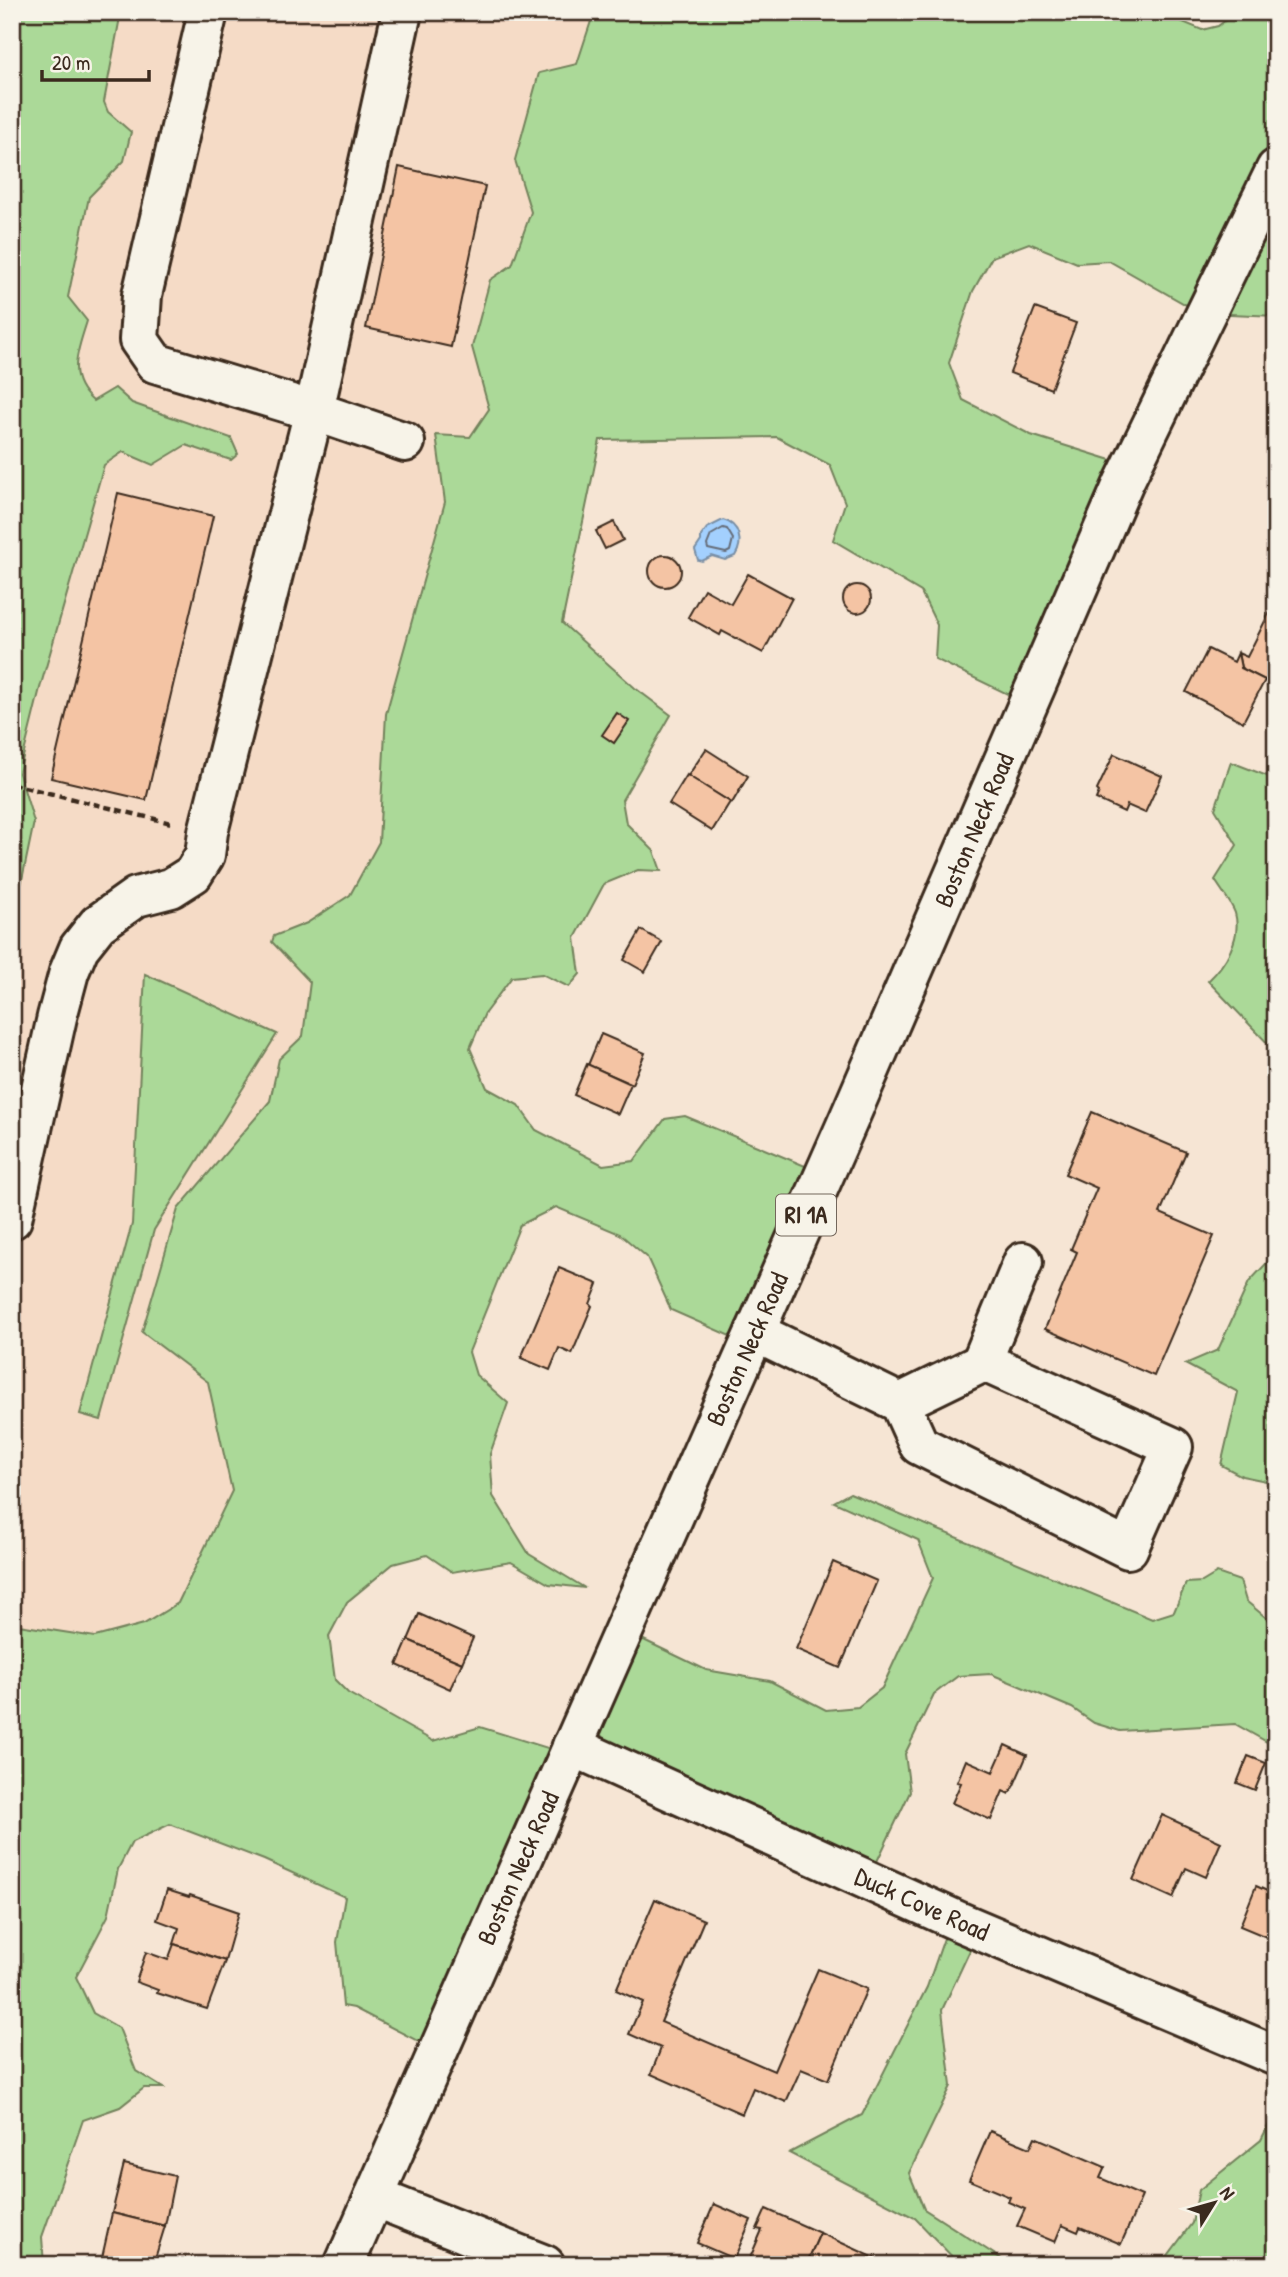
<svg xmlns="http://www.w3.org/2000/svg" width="1288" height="2277" font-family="'Patrick Hand',sans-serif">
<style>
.built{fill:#f5dbc6}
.green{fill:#abd998;stroke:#73825b;stroke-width:2}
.water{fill:#a3d0fe;stroke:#798ea4;stroke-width:2}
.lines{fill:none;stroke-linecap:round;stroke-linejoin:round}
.shore{stroke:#656c78;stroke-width:2}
.building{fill:#f4c4a4;stroke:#3b2a1e;stroke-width:2}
.minor-casing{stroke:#3b2a1e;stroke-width:44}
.major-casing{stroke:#3b2a1e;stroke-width:44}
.path{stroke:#3b2a1e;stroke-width:4.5;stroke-dasharray:7 5;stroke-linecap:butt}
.minor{stroke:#f7f3e8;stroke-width:38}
.major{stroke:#f7f3e8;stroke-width:38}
.labels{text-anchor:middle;stroke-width:7;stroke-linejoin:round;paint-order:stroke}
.shield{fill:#f7f3e8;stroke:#73665b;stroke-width:2}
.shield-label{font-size:24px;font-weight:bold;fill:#3b2a1e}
.street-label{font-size:26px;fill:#3b2a1e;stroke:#f7f3e8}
</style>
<rect width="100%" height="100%" fill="#f6e5d4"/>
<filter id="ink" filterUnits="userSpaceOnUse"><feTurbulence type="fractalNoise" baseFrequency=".0143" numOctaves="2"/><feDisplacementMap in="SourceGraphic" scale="14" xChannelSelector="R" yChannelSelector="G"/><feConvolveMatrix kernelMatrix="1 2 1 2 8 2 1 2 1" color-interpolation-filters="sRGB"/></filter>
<g filter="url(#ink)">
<polygon class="built" points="12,12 597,12 277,1784 12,1717"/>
<g class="green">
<path d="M12 12H121L104 102 108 112 131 132 124 161 89 197 68 297 87 321C78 351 65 377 93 401L115 388 132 403 231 438 238 454 231 460 186 445 153 465 123 452 104 465 40 688 19 773 34 822 12 928Z"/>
<polygon points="594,12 1159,12 1202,30 1218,26 1236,12 1276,12 1276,316 1207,313 1190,307 1109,261 1077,263 1029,243 992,257 973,291 949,363 963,400 1031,435 1124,464 1024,702 935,659 937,625 921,592 833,540 845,503 830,465 777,437 600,440 562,623 635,688 671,715 622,800 626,823 654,851 661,871 638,870 604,884 575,938 580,974 569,987 542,974 512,977 485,1013 470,1048 487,1088 518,1105 536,1130 603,1165 634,1161 665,1119 685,1116 822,1173 748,1344 671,1310 647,1257 620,1234 556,1207 520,1225 469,1352 476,1375 508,1403 490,1454 493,1496 529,1554 585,1588 549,1584 511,1562 452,1572 427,1555 393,1564 347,1602 329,1636 335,1680 348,1693 433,1741 480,1727 564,1753 431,2048 354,2008 343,2006 337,1942 345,1897 264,1860 170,1824 132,1842 118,1869 108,1916 76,1977 93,2013 119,2028 136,2071 163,2088 144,2088 120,2107 83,2120 42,2237 44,2265 12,2265 12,1624 95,1637 144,1624 178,1603 232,1491 208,1382 142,1332 178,1209 270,1101 279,1059 303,1036 310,982 272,942 274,936 307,923 350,895 379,842 386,714 445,502 436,435 470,437 489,409 472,347 490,280 512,265 531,212 515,160 539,73 577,64"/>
<path d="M1231 762 1267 776 1276 772V1056L1274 1050 1208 981C1225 965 1242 938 1235 913 1231 902 1221 890 1215 880L1237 845 1215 809Z"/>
<polygon points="145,974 277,1034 154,1230 101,1420 80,1414 132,1224"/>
<polygon points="1276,1253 1276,1483 1242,1476 1221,1465 1238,1392 1185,1364 1218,1350 1249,1282"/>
<polygon points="850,1493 1152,1619 1174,1612 1186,1583 1202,1582 1217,1573 1240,1581 1246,1601 1276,1626 1276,1747 1235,1724 1120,1731 1094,1723 1072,1708 991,1674 958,1676 934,1694 905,1754 910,1792 872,1872 586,1749 627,1632 706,1670 770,1681 826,1710 858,1707 882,1688 933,1578 918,1540 834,1502"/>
<polygon points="949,1924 979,1931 942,2010 951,2086 909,2173 924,2209 1011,2265 960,2265 915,2218 789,2153 862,2115 927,1987"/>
<polygon points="1276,2110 1276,2265 1161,2265 1192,2223 1199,2190 1261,2140"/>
</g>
<path class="water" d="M723 520C739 524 744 542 735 556L725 560 712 556 702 561 698 560 695 550 701 541V536L707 528Z"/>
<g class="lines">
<polygon class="shore" points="723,528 727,529 733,539 730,551 726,553 708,549 707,545 711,535"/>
</g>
<g class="building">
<polygon points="399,167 485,186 451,347 366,328"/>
<polygon points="1035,308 1076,323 1051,389 1010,373"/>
<polygon points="118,493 213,516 146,800 51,778"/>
<polygon points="614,522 623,540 605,549 596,531"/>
<circle cx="665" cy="571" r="16"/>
<polygon points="748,574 792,598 763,653 722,631 720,635 688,617 704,589 731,604"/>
<circle cx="857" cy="599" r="14"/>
<polygon points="1270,611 1276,614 1276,686 1241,668 1238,653 1247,657"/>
<polygon points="1208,649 1234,662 1238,653 1241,668 1265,680 1243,722 1186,692"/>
<polygon points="617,713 629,721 614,743 602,735"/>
<polygon points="706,749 748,776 732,803 688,776"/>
<polygon points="1114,754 1162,776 1145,813 1127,805 1124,812 1096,799 1099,792 1097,790"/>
<polygon points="687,775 730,802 712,831 669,804"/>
<polygon points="641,930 662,942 645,972 624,960"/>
<polygon points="601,1034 645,1053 632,1084 588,1065"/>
<polygon points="587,1064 631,1084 618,1114 574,1095"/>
<polygon points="1092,1112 1186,1152 1160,1213 1214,1236 1154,1376 1045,1329 1077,1252 1071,1249 1097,1188 1065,1174"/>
<polygon points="559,1268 598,1284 590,1304 592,1306 572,1354 559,1348 550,1370 521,1358"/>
<polygon points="833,1562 877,1581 840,1668 796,1649"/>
<polygon points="419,1614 473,1638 462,1663 408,1640"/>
<polygon points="408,1640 462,1663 450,1689 397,1665"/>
<polygon points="1005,1745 1027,1755 1014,1785 1009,1794 1003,1791 991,1820 952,1803 961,1783 957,1782 966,1760 993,1772"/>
<polygon points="1248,1756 1266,1763 1255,1790 1237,1783"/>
<polygon points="1162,1815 1221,1842 1206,1877 1186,1868 1173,1898 1133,1880"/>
<polygon points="1256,1886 1276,1895 1276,1941 1240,1926"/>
<polygon points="167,1890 189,1897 190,1895 239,1912 225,1961 174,1944 179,1928 157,1920"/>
<polygon points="655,1899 704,1920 661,2022 774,2071 818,1969 867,1989 828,2080 801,2069 786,2102 753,2088 742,2114 651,2074 661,2048 629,2034 643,2002 616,1990"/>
<polygon points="174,1944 225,1961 207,2009 157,1993 158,1990 136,1982 146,1952 168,1960"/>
<polygon points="990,2131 1030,2148 1035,2137 1105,2167 1100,2178 1142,2196 1121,2244 1080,2227 1078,2232 1062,2225 1055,2242 1017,2226 1025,2209 1008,2202 1010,2197 969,2180"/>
<polygon points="124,2164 175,2176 165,2226 112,2213"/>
<polygon points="714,2204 751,2220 734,2259 697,2243"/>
<polygon points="766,2209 820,2233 806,2265 747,2265 762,2230 757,2229"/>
<polygon points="112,2213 165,2226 153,2265 113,2265 101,2262"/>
<polygon points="820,2233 875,2258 872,2265 806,2265"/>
</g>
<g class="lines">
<g class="minor-casing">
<g id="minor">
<polyline points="208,12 142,295 139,340 155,363 314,411 405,442"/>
<polyline points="12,1219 57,1017 69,972 79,948 98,924 136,897 171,888 193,874 205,855 208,832 314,411 402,12"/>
<polyline points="755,1332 900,1403 919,1445 1128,1549 1173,1447 982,1361 1023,1262"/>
<polyline points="900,1403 984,1362"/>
<polyline points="572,1746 960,1922 1276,2056"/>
<polyline points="374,2197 545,2265"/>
</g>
</g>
<g class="major-casing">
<polyline id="major" points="344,2265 848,1121 1123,484 1276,169"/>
</g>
<polyline class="path" points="12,784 171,823"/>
<use href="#minor" class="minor"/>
<use href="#major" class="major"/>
</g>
</g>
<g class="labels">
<rect class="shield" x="776" y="1194.5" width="60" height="41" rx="5"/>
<g class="shield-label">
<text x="806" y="1223">RI 1A</text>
</g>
<g class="street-label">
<text transform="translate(974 830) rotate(-67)" y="9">Boston Neck Road</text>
<text transform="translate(747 1349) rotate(-66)" y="9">Boston Neck Road</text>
<text transform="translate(518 1868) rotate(-66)" y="9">Boston Neck Road</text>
<text transform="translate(922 1904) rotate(24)" y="9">Duck Cove Road</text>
</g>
</g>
<rect width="1288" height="2277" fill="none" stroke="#f7f3e8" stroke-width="42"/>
<rect x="21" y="21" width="1246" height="2235" fill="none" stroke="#3b2a1e" stroke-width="2.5" filter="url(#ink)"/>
<g transform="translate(1214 2203) rotate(53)" stroke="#f7f3e8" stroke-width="5" paint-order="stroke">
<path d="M0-5L12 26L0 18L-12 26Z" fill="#3b2a1e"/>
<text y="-10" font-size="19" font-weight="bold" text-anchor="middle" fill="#3b2a1e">N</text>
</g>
<path d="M42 70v10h107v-10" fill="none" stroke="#3b2a1e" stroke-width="3.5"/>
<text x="52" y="70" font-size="21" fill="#3b2a1e" stroke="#f7f3e8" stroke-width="5" paint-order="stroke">20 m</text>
</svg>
